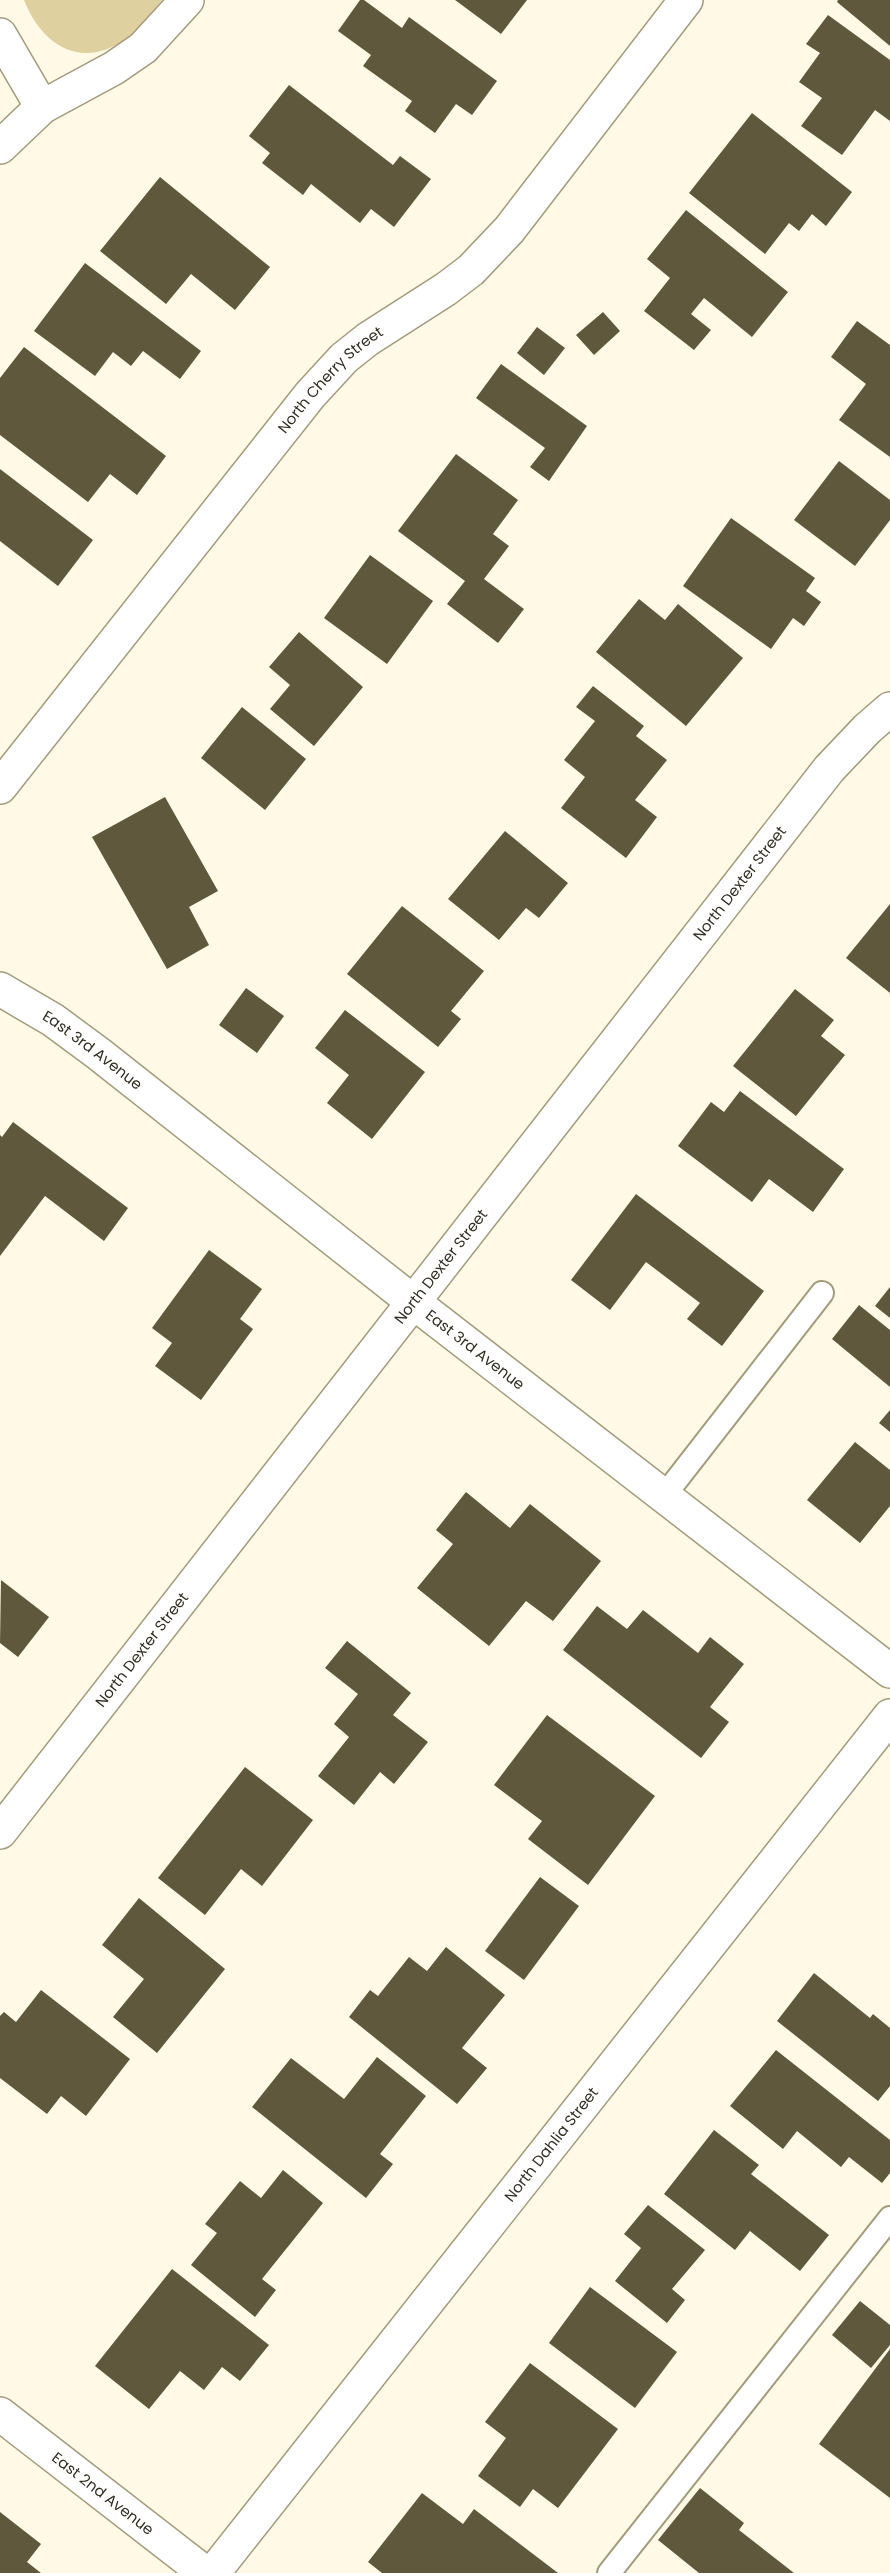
<svg xmlns="http://www.w3.org/2000/svg" width="890" height="2573" font-family="Poppins,sans-serif">
<style>
.green{fill:#ded09f}
.building{fill:#60583c}
.lines{fill:none;stroke-linecap:round;stroke-linejoin:round}
.lane-casing{stroke:#a49b7d;stroke-width:26}
.street-casing{stroke:#a49b7d;stroke-width:36}
.lane{stroke:#fff;stroke-width:22}
.street{stroke:#fff;stroke-width:33}
.labels{text-anchor:middle;stroke-width:6;stroke-linejoin:round;paint-order:stroke}
.street-label{font-size:15px;fill:#322f23;stroke:#fff}
</style>
<rect width="100%" height="100%" fill="#fff9e6"/>
<path class="green" d="M24 0H162C152 13 140 28 127 38 82 71 42 46 24 0Z"/>
<g class="building">
<polygon points="360,0 364,0 402,28 409,17 497,81 472,115 456,104 435,133 405,111 412,101 363,66 371,55 338,31"/>
<polygon points="455,0 527,0 501,34"/>
<polygon points="838,0 890,0 890,46 837,2"/>
<polygon points="828,15 890,60 890,121 875,110 842,155 801,126 822,98 799,82 820,53 806,44"/>
<polygon points="289,85 393,165 400,156 431,179 394,227 371,209 360,223 311,184 303,195 262,163 270,153 249,136"/>
<polygon points="752,113 852,192 826,226 812,214 799,231 789,223 765,254 689,193"/>
<polygon points="160,177 270,267 235,310 191,274 166,304 100,251"/>
<polygon points="686,210 788,292 752,337 704,298 691,314 711,330 694,350 644,311 670,278 647,259"/>
<polygon points="85,263 201,351 180,379 143,351 131,366 113,352 95,376 34,331"/>
<polygon points="603,312 620,331 594,355 576,335"/>
<polygon points="857,321 890,345 890,457 839,420 866,384 831,357"/>
<polygon points="537,327 565,348 544,375 517,353"/>
<polygon points="24,347 166,456 137,495 110,474 88,502 0,435 0,378"/>
<polygon points="501,364 587,426 549,481 530,467 545,448 476,398"/>
<polygon points="456,454 518,500 493,534 509,546 484,579 524,609 498,643 447,604 465,581 398,531"/>
<polygon points="839,461 890,500 890,520 855,566 794,520"/>
<polygon points="0,469 93,540 58,586 0,541"/>
<polygon points="731,518 815,578 806,591 821,602 804,626 793,618 771,649 683,586"/>
<polygon points="370,555 433,601 387,664 324,618"/>
<polygon points="639,599 665,620 678,604 743,658 686,726 596,652"/>
<polygon points="299,632 363,687 314,746 270,709 290,685 269,667"/>
<polygon points="593,686 644,726 636,736 667,760 635,800 657,817 626,858 561,808 585,777 564,760 595,721 576,707"/>
<polygon points="242,707 306,759 265,810 201,758"/>
<polygon points="165,797 218,891 189,907 209,945 167,969 92,837"/>
<polygon points="505,831 568,883 539,918 526,908 499,940 448,899"/>
<polygon points="890,904 890,993 846,958"/>
<polygon points="402,906 484,971 451,1011 461,1019 438,1047 347,974"/>
<polygon points="246,988 284,1016 257,1053 219,1025"/>
<polygon points="795,989 834,1020 821,1036 845,1055 796,1116 733,1066"/>
<polygon points="345,1010 425,1072 372,1139 327,1103 349,1075 315,1048"/>
<polygon points="740,1091 844,1169 813,1212 769,1179 752,1202 678,1146 711,1102 724,1112"/>
<polygon points="13,1122 128,1208 104,1241 45,1196 0,1256 0,1135 2,1137"/>
<polygon points="636,1194 764,1291 722,1346 687,1319 700,1303 646,1262 610,1310 571,1280"/>
<polygon points="209,1250 262,1289 240,1319 253,1329 201,1400 155,1366 172,1343 152,1328"/>
<polygon points="890,1287 890,1318 875,1306"/>
<polygon points="859,1305 890,1330 890,1387 832,1339"/>
<polygon points="890,1410 890,1432 879,1423"/>
<polygon points="855,1442 890,1470 890,1506 860,1543 807,1500"/>
<polygon points="466,1492 510,1528 530,1504 601,1561 553,1621 526,1601 489,1646 417,1588 453,1544 436,1530"/>
<polygon points="1,1580 49,1617 18,1657 0,1643"/>
<polygon points="597,1606 627,1629 643,1610 698,1653 710,1637 744,1664 710,1707 729,1722 701,1758 563,1650"/>
<polygon points="347,1641 411,1693 393,1715 428,1742 394,1784 380,1772 354,1805 318,1776 349,1737 334,1724 358,1694 325,1668"/>
<polygon points="547,1715 655,1796 588,1885 528,1839 542,1821 494,1785"/>
<polygon points="245,1767 313,1820 262,1886 241,1869 205,1915 158,1878"/>
<polygon points="540,1877 579,1906 524,1980 485,1951"/>
<polygon points="139,1898 225,1969 157,2053 113,2017 144,1979 102,1945"/>
<polygon points="446,1947 505,1995 462,2048 487,2068 457,2104 349,2017 370,1990 378,1996 409,1957 427,1971"/>
<polygon points="814,1973 870,2018 873,2014 890,2028 890,2086 878,2101 777,2021"/>
<polygon points="41,1990 130,2059 86,2116 61,2096 47,2114 0,2078 0,2016 4,2012 16,2022"/>
<polygon points="776,2050 890,2140 890,2173 882,2183 849,2157 841,2167 797,2131 783,2149 730,2106"/>
<polygon points="377,2057 426,2096 380,2154 393,2164 366,2198 252,2107 291,2058 344,2099"/>
<polygon points="714,2130 759,2165 751,2174 829,2235 800,2271 750,2231 735,2250 664,2194"/>
<polygon points="283,2170 323,2203 262,2279 276,2290 255,2317 191,2265 217,2233 205,2224 240,2181 261,2198"/>
<polygon points="648,2205 705,2250 672,2289 685,2300 667,2323 615,2281 641,2248 624,2234"/>
<polygon points="172,2269 269,2345 240,2381 222,2367 204,2390 180,2371 149,2409 95,2366"/>
<polygon points="590,2287 677,2352 635,2408 549,2343"/>
<polygon points="860,2301 890,2325 890,2345 871,2368 832,2335"/>
<polygon points="890,2349 890,2498 819,2444"/>
<polygon points="530,2363 618,2429 558,2508 533,2489 520,2507 478,2476 506,2438 485,2422"/>
<polygon points="700,2488 744,2523 739,2530 794,2573 699,2573 658,2540"/>
<polygon points="422,2493 463,2524 474,2509 558,2573 382,2573 368,2562"/>
<polygon points="0,2512 41,2544 27,2562 41,2573 0,2573"/>
</g>
<g class="lines">
<g class="lane-casing">
<g id="lane">
<polyline points="664,1496 822,1293"/>
<polyline points="609,2573 890,2218"/>
</g>
</g>
<g class="street-casing">
<g id="street">
<polyline points="0,35 42,107"/>
<polyline points="0,147 42,107 114,68 143,48 187,0"/>
<path id="s1" d="M0 787 310 395 344 358 368 339 446 289 471 270 509 230 686 0"/>
<path id="s2" d="M0 989 53 1020 99 1054 412 1301 890 1671"/>
<path id="s3" d="M0 1832 829 769 867 729 890 709"/>
<path id="s4" d="M0 2414 205 2573"/>
<path id="s5" d="M213 2573 890 1716"/>
</g>
</g>
<use href="#lane" class="lane"/>
<use href="#street" class="street"/>
</g>
<g class="labels">
<g class="street-label">
<text dy="5" stroke="none"><textPath href="#s1" startOffset="525">North Cherry Street</textPath></text>
<text dy="5" stroke="none"><textPath href="#s3" startOffset="1203">North Dexter Street</textPath></text>
<text dy="5" stroke="none"><textPath href="#s2" startOffset="111">East 3rd Avenue</textPath></text>
<text dy="5" stroke="none"><textPath href="#s3" startOffset="717">North Dexter Street</textPath></text>
<text dy="5" stroke="none"><textPath href="#s2" startOffset="597">East 3rd Avenue</textPath></text>
<text dy="5" stroke="none"><textPath href="#s3" startOffset="231">North Dexter Street</textPath></text>
<text dy="5" stroke="none"><textPath href="#s5" startOffset="546">North Dahlia Street</textPath></text>
<text dy="5" stroke="none"><textPath href="#s4" startOffset="130">East 2nd Avenue</textPath></text>
</g>
</g>
</svg>
